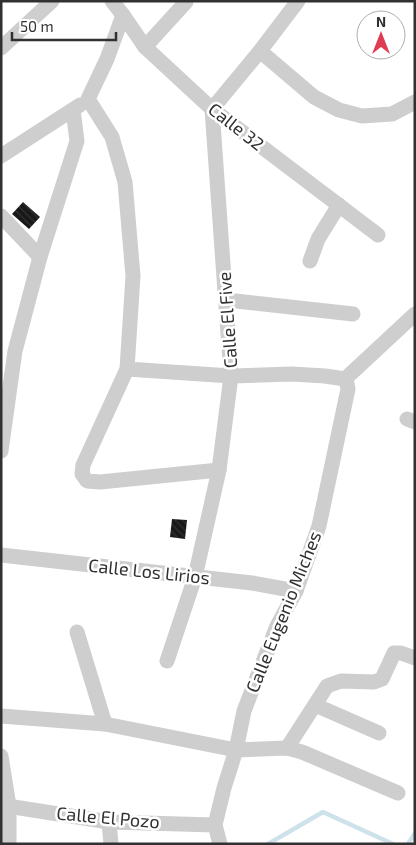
<svg xmlns="http://www.w3.org/2000/svg" width="416" height="845" font-family="'Exo 2',sans-serif">
<style>
.lines{fill:none;stroke-linecap:round;stroke-linejoin:round}
.stream{stroke:#cee2ec;stroke-width:4.5}
.building{fill:url(#building-back-hatch)}
.minor{stroke:#cecece;stroke-width:15}
.labels{text-anchor:middle;stroke-width:5;stroke-linejoin:round;paint-order:stroke}
.street-label{font-size:18px;fill:#313131;stroke:#fff}
</style>
<defs>
<pattern id="building-back-hatch" width="6" height="6" patternUnits="userSpaceOnUse" patternTransform="scale(1.25)"><rect width="6" height="6" fill="#181818"/><path d="M-1 5l2 2M0 0l6 6M5-1l2 2" fill="none" stroke="#313131"/></pattern>
</defs>
<rect width="100%" height="100%" fill="#fff"/>
<g class="lines">
<g class="stream">
<polyline points="268,844 323,812 393,844"/>
<polyline points="408,844 415,833"/>
</g>
</g>
<g class="building">
<polygon points="23,202 40,217 29,229 12,214"/>
<polygon points="172,519 187,520 185,539 170,537"/>
</g>
<g class="lines">
<g class="minor">
<polyline points="112,1 123,15 145,47 212,109 378,235"/>
<polyline points="123,15 107,59 88,99 112,137 125,182 133,276 127,369 231,376 292,374 325,376 345,379"/>
<polyline points="145,47 186,2 185,1"/>
<polyline points="1,48 52,1"/>
<polyline points="260,51 314,97 339,110 362,116 392,114 415,102"/>
<polyline points="1,156 80,105"/>
<polyline points="1,216 40,257"/>
<polyline points="310,261 318,239 339,205"/>
<polyline points="227,300 353,314"/>
<polyline points="127,369 83,465 82,474 87,481 100,482 219,470"/>
<polyline points="345,379 415,314"/>
<polyline points="407,419 415,422"/>
<polyline points="1,451 15,351 40,257 77,141 73,110"/>
<polyline points="1,555 252,583 296,591"/>
<polyline points="77,632 105,724"/>
<polyline points="167,661 195,577 219,470 231,376 212,109 260,51 298,1"/>
<polyline points="315,705 379,733"/>
<polyline points="1,716 105,724 236,750 287,748 302,752 398,793"/>
<polyline points="287,748 327,686 341,681 374,682 382,679 394,653 401,653 415,658"/>
<polyline points="1,756 9,806 9,844"/>
<polyline points="1,805 109,822 215,825"/>
<polyline points="109,822 111,844"/>
<polyline points="220,844 215,825 224,788 236,750 244,711 277,626 296,591 319,526 348,389 347,384 345,379"/>
</g>
</g>
<g class="labels">
<g class="street-label">
<text transform="translate(236 127) rotate(38)" y="6">Calle 32</text>
<text transform="translate(228 320) rotate(-94)" y="6">Calle El Five</text>
<text transform="translate(149 572) rotate(6)" y="6">Calle Los Lirios</text>
<text transform="translate(284 612) rotate(-68)" y="6">Calle Eugenio Miches</text>
<text transform="translate(108 818) rotate(5)" y="6">Calle El Pozo</text>
</g>
</g>
<rect width="416" height="845" fill="none" stroke="#313131" stroke-width="5"/>
<g transform="translate(381 35)"><circle r="24" fill="#ffffff" stroke="#adadad"/>
<path d="M0-4L9 19L0 12L-9 19Z" fill="#df3c54"/>
<text y="-8" font-size="14" font-weight="bold" text-anchor="middle" fill="#313131">N</text>
</g>
<path d="M12 32v8h104v-8" fill="none" stroke="#313131" stroke-width="2.5"/>
<text x="20" y="32" font-size="15" fill="#313131" stroke="#ffffff" stroke-width="4" paint-order="stroke">50 m</text>
</svg>
